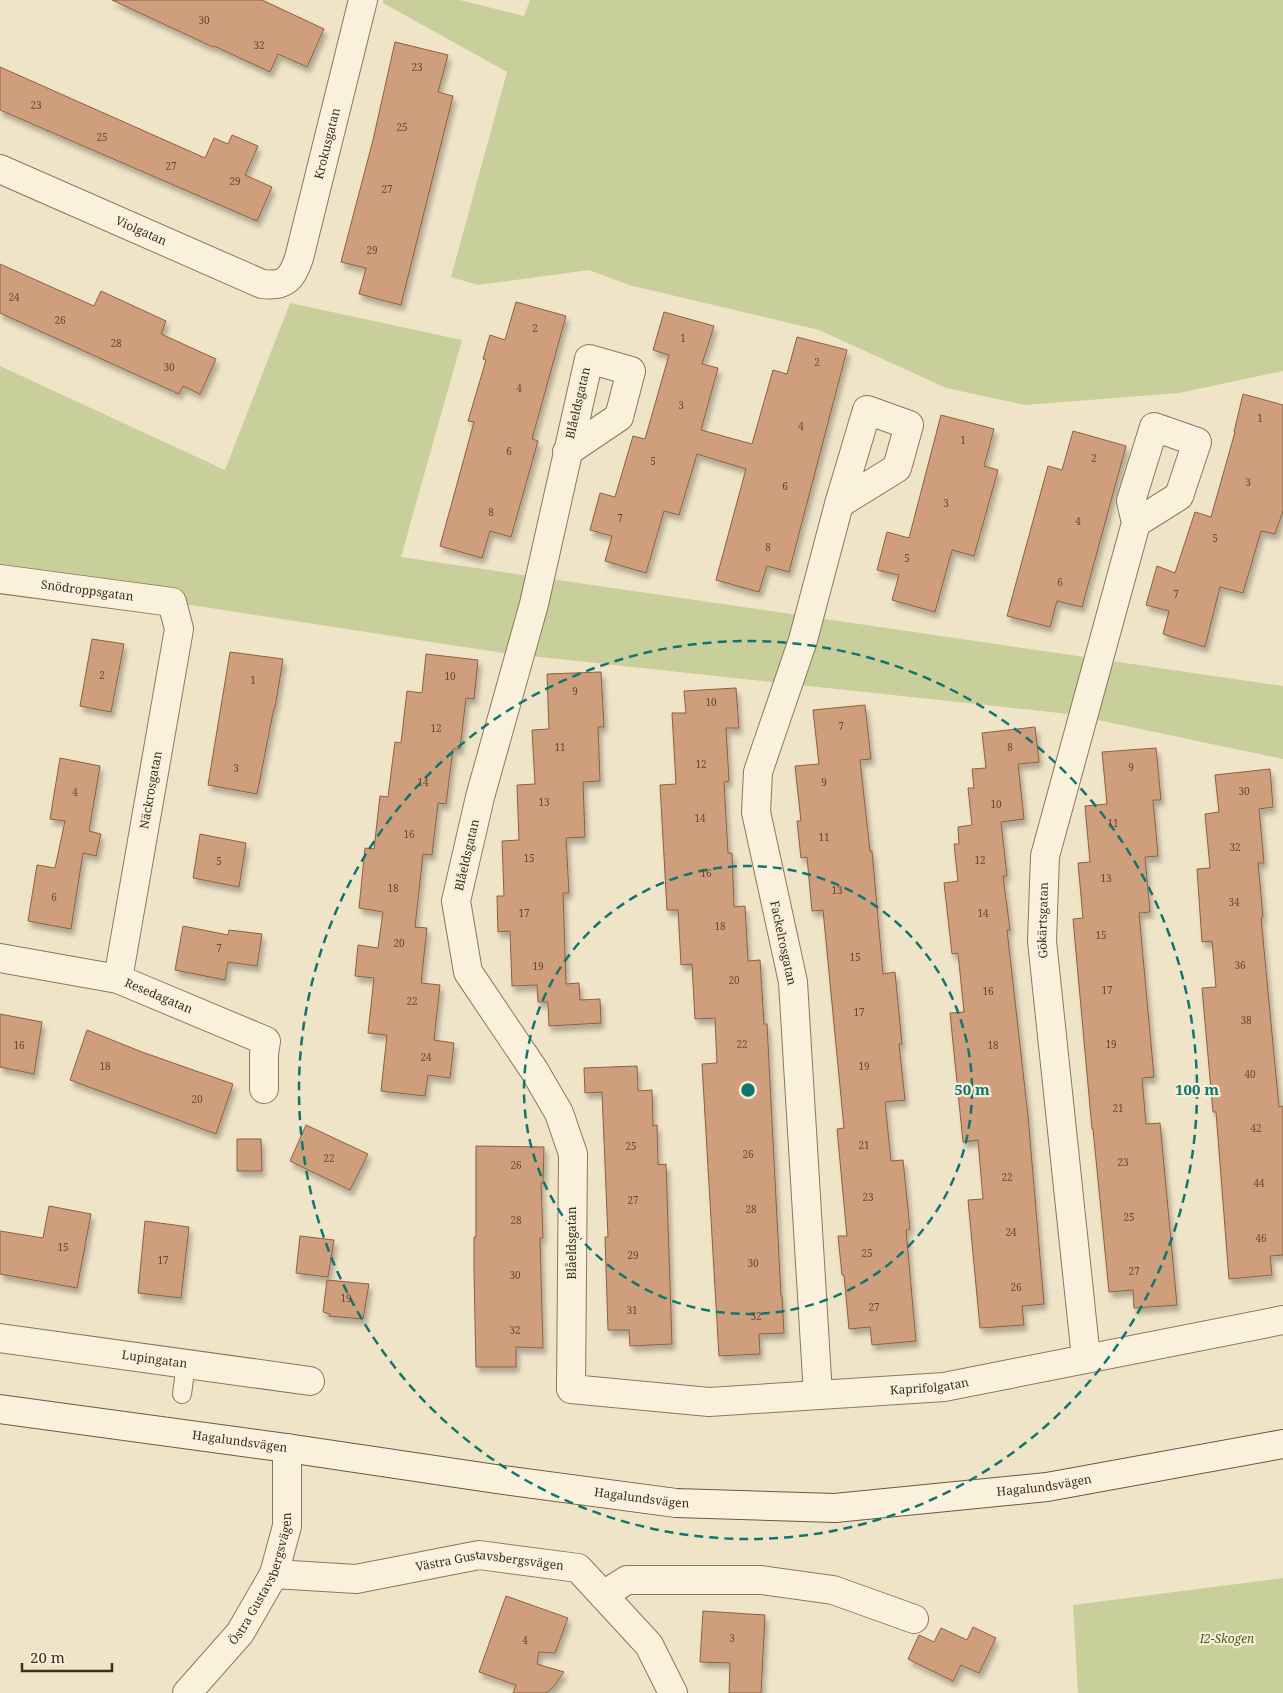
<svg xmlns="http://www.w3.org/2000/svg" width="1283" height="1693" font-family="'Noto Serif',serif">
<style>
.green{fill:#c9cf9b}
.building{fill:#cf9f7d;stroke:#8d5f41;filter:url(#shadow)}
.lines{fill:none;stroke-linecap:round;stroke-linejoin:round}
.lane-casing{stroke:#8d765c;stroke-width:20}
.street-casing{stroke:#8d765c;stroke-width:30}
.secondary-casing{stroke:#6f573f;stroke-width:30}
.lane{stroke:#faf1dc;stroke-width:18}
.street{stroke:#faf1dc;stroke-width:28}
.secondary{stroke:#faf1dc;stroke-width:28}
.ring{fill:none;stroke:#0f766e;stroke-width:2.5;stroke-dasharray:9 6}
.labels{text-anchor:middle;stroke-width:4.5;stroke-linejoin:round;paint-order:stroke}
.number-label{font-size:10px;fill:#624a37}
.street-label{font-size:12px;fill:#3d2e20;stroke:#f7eed8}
.park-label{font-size:12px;font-style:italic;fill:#4d5a26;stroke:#f7eed8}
.centre{fill:#0f766e;stroke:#f7eed8;stroke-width:2.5}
.ring-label{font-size:15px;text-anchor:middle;font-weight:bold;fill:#0f766e;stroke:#f7eed8;stroke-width:4.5;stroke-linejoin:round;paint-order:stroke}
</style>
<defs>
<filter id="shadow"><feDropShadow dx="3" dy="5.5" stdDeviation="2.5" flood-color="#0004"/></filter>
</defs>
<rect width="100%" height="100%" fill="#f0e4c8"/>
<g class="green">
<polygon points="383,0 460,0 524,16 530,0 1283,0 1283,371 1179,393 1025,405 946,388 819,330 629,285 589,270 478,285 451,277 507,72 383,3"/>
<polygon points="290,303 462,340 401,557 1283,686 1283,759 1069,714 503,653 191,605 0,586 0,366 225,470"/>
<polygon points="1283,1578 1283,1693 1078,1693 1073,1605"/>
</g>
<g class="building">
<polygon points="112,0 262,0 324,29 307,67 278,54 270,72 214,46 213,47"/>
<polygon points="395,42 448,55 438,92 453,96 401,305 359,294 366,268 341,262 373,140"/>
<polygon points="0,67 205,158 214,138 228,144 232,135 258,146 245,175 272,187 257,221 0,110"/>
<polygon points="0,264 94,306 101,291 166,321 161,334 216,359 200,394 183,386 179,394 0,313"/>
<polygon points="516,302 566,316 532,439 538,441 511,537 490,531 482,558 440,546 474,422 468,421 486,360 483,359 490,335 505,340"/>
<polygon points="664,312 714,326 702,364 718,368 701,430 752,444 773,370 787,374 797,337 847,350 789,572 767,566 759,592 716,580 746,469 697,454 679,515 664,511 646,573 605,561 612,536 590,530 600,493 615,497 633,436 645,439 669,355 653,350"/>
<polygon points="1243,394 1283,405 1283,511 1275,534 1261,531 1243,593 1220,587 1205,647 1163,634 1169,611 1146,605 1157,566 1175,573 1195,512 1211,517 1235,432 1234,432"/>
<polygon points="941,415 994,429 984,466 998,470 974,556 952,550 935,612 892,600 899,575 877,570 887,532 909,538"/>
<polygon points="1073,431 1126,446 1082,607 1057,601 1050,627 1007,616 1048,466 1062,470"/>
<polygon points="92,639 124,644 111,712 80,706"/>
<polygon points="230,652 283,659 275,708 274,708 257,794 208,785"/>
<polygon points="426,654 478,660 474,699 466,698 460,749 453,749 446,804 438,803 432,855 423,854 415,927 427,928 421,983 440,985 434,1040 454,1043 450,1078 428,1075 425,1096 381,1091 387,1035 368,1033 374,978 355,976 358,945 378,948 383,912 359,908 365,848 374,849 380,796 388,797 395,742 401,743 407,691 422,693"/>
<polygon points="601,672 604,727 598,727 600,781 583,782 585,837 566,838 569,893 563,893 566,984 579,983 580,1000 600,999 601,1023 549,1026 548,1002 538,1002 537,985 512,986 510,931 498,932 497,896 504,896 502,841 519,840 517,785 535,784 532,730 549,729 547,674"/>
<polygon points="736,688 739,728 726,728 729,781 724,782 728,853 732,853 734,907 745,906 748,961 760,960 764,1024 767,1024 781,1296 782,1296 784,1333 759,1334 760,1354 719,1356 702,1064 717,1063 715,1018 695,1019 692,964 681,965 678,910 667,910 660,785 676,784 672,713 686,713 684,691"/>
<polygon points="865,705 871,759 860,760 870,851 872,851 883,974 895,972 902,1044 899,1044 905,1100 885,1102 891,1161 903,1160 910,1229 906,1230 916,1341 872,1345 870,1327 849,1329 844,1275 842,1275 838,1236 847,1236 837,1129 844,1128 823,910 812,911 807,857 801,858 797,821 801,821 795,766 819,764 813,710"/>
<polygon points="1035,727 1039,762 1018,764 1024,819 1001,822 1007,876 1003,876 1010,930 1007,930 1028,1116 1044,1304 1022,1306 1024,1325 980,1328 968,1200 983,1199 978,1140 963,1142 950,1013 964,1012 958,953 952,954 944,883 958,881 954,844 959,844 958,827 972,825 968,788 974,788 972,769 986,768 982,733"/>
<polygon points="1156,748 1161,800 1153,800 1158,856 1145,857 1150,912 1139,913 1154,1077 1142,1078 1146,1124 1160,1123 1177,1305 1134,1308 1133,1290 1109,1292 1093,1129 1092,1129 1073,919 1083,918 1078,863 1090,862 1085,806 1107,804 1102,752"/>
<polygon points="60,758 100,766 89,831 101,834 96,856 83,853 71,929 28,921 37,865 55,868 65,821 50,819"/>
<polygon points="1270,769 1273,807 1259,809 1264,863 1258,863 1263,917 1261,918 1279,1107 1283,1106 1283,1255 1270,1256 1272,1275 1229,1279 1216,1112 1213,1112 1202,988 1216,987 1212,941 1202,942 1197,869 1210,868 1205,814 1219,812 1215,775"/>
<polygon points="200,834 246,843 239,887 193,878"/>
<polygon points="183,926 228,935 229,930 262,934 257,966 228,962 225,980 175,970"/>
<polygon points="0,1014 42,1022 34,1074 0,1067"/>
<polygon points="87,1030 142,1052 233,1084 216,1134 70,1080"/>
<polygon points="637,1066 638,1091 652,1090 653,1126 657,1125 658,1165 666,1164 672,1344 630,1346 629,1330 608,1330 605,1237 608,1237 602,1092 585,1093 584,1068"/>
<polygon points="306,1125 368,1154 350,1190 290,1161"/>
<polygon points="237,1139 261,1139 262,1171 237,1171"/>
<polygon points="476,1146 544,1147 543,1183 541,1183 543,1238 540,1238 543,1348 516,1347 516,1367 476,1367 474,1271 474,1237 476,1237"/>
<polygon points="49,1206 91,1214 77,1288 0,1274 0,1231 43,1238"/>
<polygon points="145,1221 189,1227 181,1298 138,1293"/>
<polygon points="300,1236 334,1240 328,1277 296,1273"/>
<polygon points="327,1280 369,1284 363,1319 329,1316 330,1314 323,1312"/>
<polygon points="506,1596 568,1618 555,1653 539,1652 537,1664 564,1672 554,1686 546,1693 513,1693 516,1685 479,1672"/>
<polygon points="703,1611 765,1615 761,1693 729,1693 730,1663 700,1662"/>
<polygon points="973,1627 996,1638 979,1673 961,1665 953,1681 908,1659 919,1635 934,1642 941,1628 967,1640"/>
</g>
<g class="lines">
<g class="lane-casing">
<polyline id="lane" points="182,1394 186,1364"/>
</g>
<g class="street-casing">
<g id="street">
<path id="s1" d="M0 169 262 284C285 287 292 279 299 258L363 0"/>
<path id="s2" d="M567 452 619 417 631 371 589 359 534 604 480 797 456 901 468 972 534 1070 559 1113 573 1154 571 1389 709 1402 944 1387 1283 1320"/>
<path id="s3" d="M0 579 172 602 179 629 118 979"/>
<path id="s4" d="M0 958 118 979 266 1041 264 1054V1089"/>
<path id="s5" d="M0 1338 310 1381"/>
<path id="s6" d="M1086 1358 1042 941 1045 856 1136 523 1131 501 1154 427 1197 442 1179 496 1136 523"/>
<polyline points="818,1395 793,982 756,812 758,772 803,640 839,504 897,468 909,425 867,410 839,504"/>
<path id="s7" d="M274 1574 356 1579 479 1555 578 1568 649 1645 673 1693"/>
<polyline points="603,1595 627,1580 761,1580 833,1590 914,1619"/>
<path id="s8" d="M187 1693 240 1633 274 1574 287 1526V1448"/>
</g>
</g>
<g class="secondary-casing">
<g id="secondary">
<path id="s9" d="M0 1409 287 1448 496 1479 676 1503 835 1508 1047 1487 1283 1444"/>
</g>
</g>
<use href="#lane" class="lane"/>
<use href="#street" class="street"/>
<use href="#secondary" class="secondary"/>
</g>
<g class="ring">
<circle cx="748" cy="1090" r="224"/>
<circle cx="748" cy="1090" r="449"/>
</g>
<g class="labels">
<g class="number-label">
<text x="204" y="24">30</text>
<text x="259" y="49">32</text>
<text x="417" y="71">23</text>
<text x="36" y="109">23</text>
<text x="402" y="131">25</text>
<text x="102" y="141">25</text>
<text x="171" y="170">27</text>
<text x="235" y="185">29</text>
<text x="387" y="193">27</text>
<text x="372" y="254">29</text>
<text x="14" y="301">24</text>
<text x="60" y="324">26</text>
<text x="535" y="332">2</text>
<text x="683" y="342">1</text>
<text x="116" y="347">28</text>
<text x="817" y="366">2</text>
<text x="169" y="371">30</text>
<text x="519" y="392">4</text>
<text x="681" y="409">3</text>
<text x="1260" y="422">1</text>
<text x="801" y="430">4</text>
<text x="963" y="444">1</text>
<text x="509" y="455">6</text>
<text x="1094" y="462">2</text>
<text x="653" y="465">5</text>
<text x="1248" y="486">3</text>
<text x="785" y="490">6</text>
<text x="946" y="507">3</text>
<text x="491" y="516">8</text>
<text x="620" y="522">7</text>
<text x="1078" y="525">4</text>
<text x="1215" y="542">5</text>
<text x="768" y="551">8</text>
<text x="907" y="562">5</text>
<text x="1060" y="586">6</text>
<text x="1176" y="598">7</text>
<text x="102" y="679">2</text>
<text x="450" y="680">10</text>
<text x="253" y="684">1</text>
<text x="575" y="695">9</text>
<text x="711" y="706">10</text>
<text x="841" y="730">7</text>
<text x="436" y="732">12</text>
<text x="560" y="751">11</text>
<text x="1010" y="751">8</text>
<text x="701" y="768">12</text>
<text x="1131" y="771">9</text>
<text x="236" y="772">3</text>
<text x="423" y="786">14</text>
<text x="824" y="786">9</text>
<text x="1244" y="795">30</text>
<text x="75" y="796">4</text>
<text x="544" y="806">13</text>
<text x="996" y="808">10</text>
<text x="700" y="822">14</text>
<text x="1113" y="827">11</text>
<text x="409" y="838">16</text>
<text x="824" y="841">11</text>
<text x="1235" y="851">32</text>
<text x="529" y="862">15</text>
<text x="980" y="864">12</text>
<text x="219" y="865">5</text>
<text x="706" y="877">16</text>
<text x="1106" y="882">13</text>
<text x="393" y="892">18</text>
<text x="837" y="894">13</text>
<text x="54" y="901">6</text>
<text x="1234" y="906">34</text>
<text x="524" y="917">17</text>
<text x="983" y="917">14</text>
<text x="720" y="930">18</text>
<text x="1101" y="939">15</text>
<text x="399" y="947">20</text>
<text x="219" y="952">7</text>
<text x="855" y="961">15</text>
<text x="1240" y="969">36</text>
<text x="538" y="970">19</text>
<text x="734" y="984">20</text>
<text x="1107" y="994">17</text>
<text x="988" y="995">16</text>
<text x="412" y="1005">22</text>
<text x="859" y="1016">17</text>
<text x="1246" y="1024">38</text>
<text x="742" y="1048">22</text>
<text x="1111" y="1048">19</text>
<text x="19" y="1049">16</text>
<text x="993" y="1049">18</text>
<text x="426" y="1061">24</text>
<text x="105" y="1070">18</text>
<text x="864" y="1070">19</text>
<text x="1250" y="1078">40</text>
<text x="197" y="1103">20</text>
<text x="1118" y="1112">21</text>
<text x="1256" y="1132">42</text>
<text x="864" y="1149">21</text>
<text x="631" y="1150">25</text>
<text x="748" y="1158">26</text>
<text x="329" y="1162">22</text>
<text x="1123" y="1166">23</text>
<text x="516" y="1169">26</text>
<text x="1007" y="1181">22</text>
<text x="1259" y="1187">44</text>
<text x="868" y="1201">23</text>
<text x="633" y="1204">27</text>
<text x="751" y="1213">28</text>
<text x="1129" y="1221">25</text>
<text x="516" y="1224">28</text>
<text x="1011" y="1236">24</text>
<text x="1261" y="1242">46</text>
<text x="63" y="1251">15</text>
<text x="867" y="1257">25</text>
<text x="633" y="1259">29</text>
<text x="163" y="1264">17</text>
<text x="753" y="1267">30</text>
<text x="1134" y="1275">27</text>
<text x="515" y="1279">30</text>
<text x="1016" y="1291">26</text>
<text x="346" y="1302">19</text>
<text x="874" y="1311">27</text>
<text x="632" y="1314">31</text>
<text x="756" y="1320">32</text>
<text x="515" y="1334">32</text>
<text x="732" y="1642">3</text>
<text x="525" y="1644">4</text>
</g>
<g class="street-label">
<text dy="4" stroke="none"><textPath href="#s1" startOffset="455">Krokusgatan</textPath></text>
<text dy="4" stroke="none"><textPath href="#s1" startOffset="154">Violgatan</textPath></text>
<text transform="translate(578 403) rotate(-77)" y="4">Blåeldsgatan</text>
<text dy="4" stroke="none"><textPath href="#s3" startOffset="88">Snödroppsgatan</textPath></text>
<text transform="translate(151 790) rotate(-80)" y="4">Näckrosgatan</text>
<text transform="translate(467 855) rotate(-77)" y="4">Blåeldsgatan</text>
<text dy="4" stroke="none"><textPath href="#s6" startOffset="440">Gökärtsgatan</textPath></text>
<text transform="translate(783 943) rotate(78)" y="4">Fackelrosgatan</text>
<text dy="4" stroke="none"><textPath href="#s4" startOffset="164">Resedagatan</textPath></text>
<text transform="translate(572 1243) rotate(-90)" y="4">Blåeldsgatan</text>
<text dy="4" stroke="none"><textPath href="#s5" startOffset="156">Lupingatan</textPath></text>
<text dy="4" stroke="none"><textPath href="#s2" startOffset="1590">Kaprifolgatan</textPath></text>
<text dy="4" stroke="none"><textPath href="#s9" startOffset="242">Hagalundsvägen</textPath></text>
<text dy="4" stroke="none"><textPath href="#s9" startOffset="1052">Hagalundsvägen</textPath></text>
<text dy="4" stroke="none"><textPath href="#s9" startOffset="648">Hagalundsvägen</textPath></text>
<text dy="4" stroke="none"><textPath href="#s7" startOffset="218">Västra Gustavsbergsvägen</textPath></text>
<text dy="4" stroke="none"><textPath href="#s8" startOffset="139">Östra Gustavsbergsvägen</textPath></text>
</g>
<g class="park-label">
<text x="1227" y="1643">I2-Skogen</text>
</g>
</g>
<circle cx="748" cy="1090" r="8" class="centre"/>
<g class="ring-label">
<text x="972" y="1095">50 m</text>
<text x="1197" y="1095">100 m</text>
</g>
<path d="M22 1663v8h90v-8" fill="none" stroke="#3d2e20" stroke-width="2.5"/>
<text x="30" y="1663" font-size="15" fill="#3d2e20" stroke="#f7eed8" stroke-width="4" paint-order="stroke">20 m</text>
</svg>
